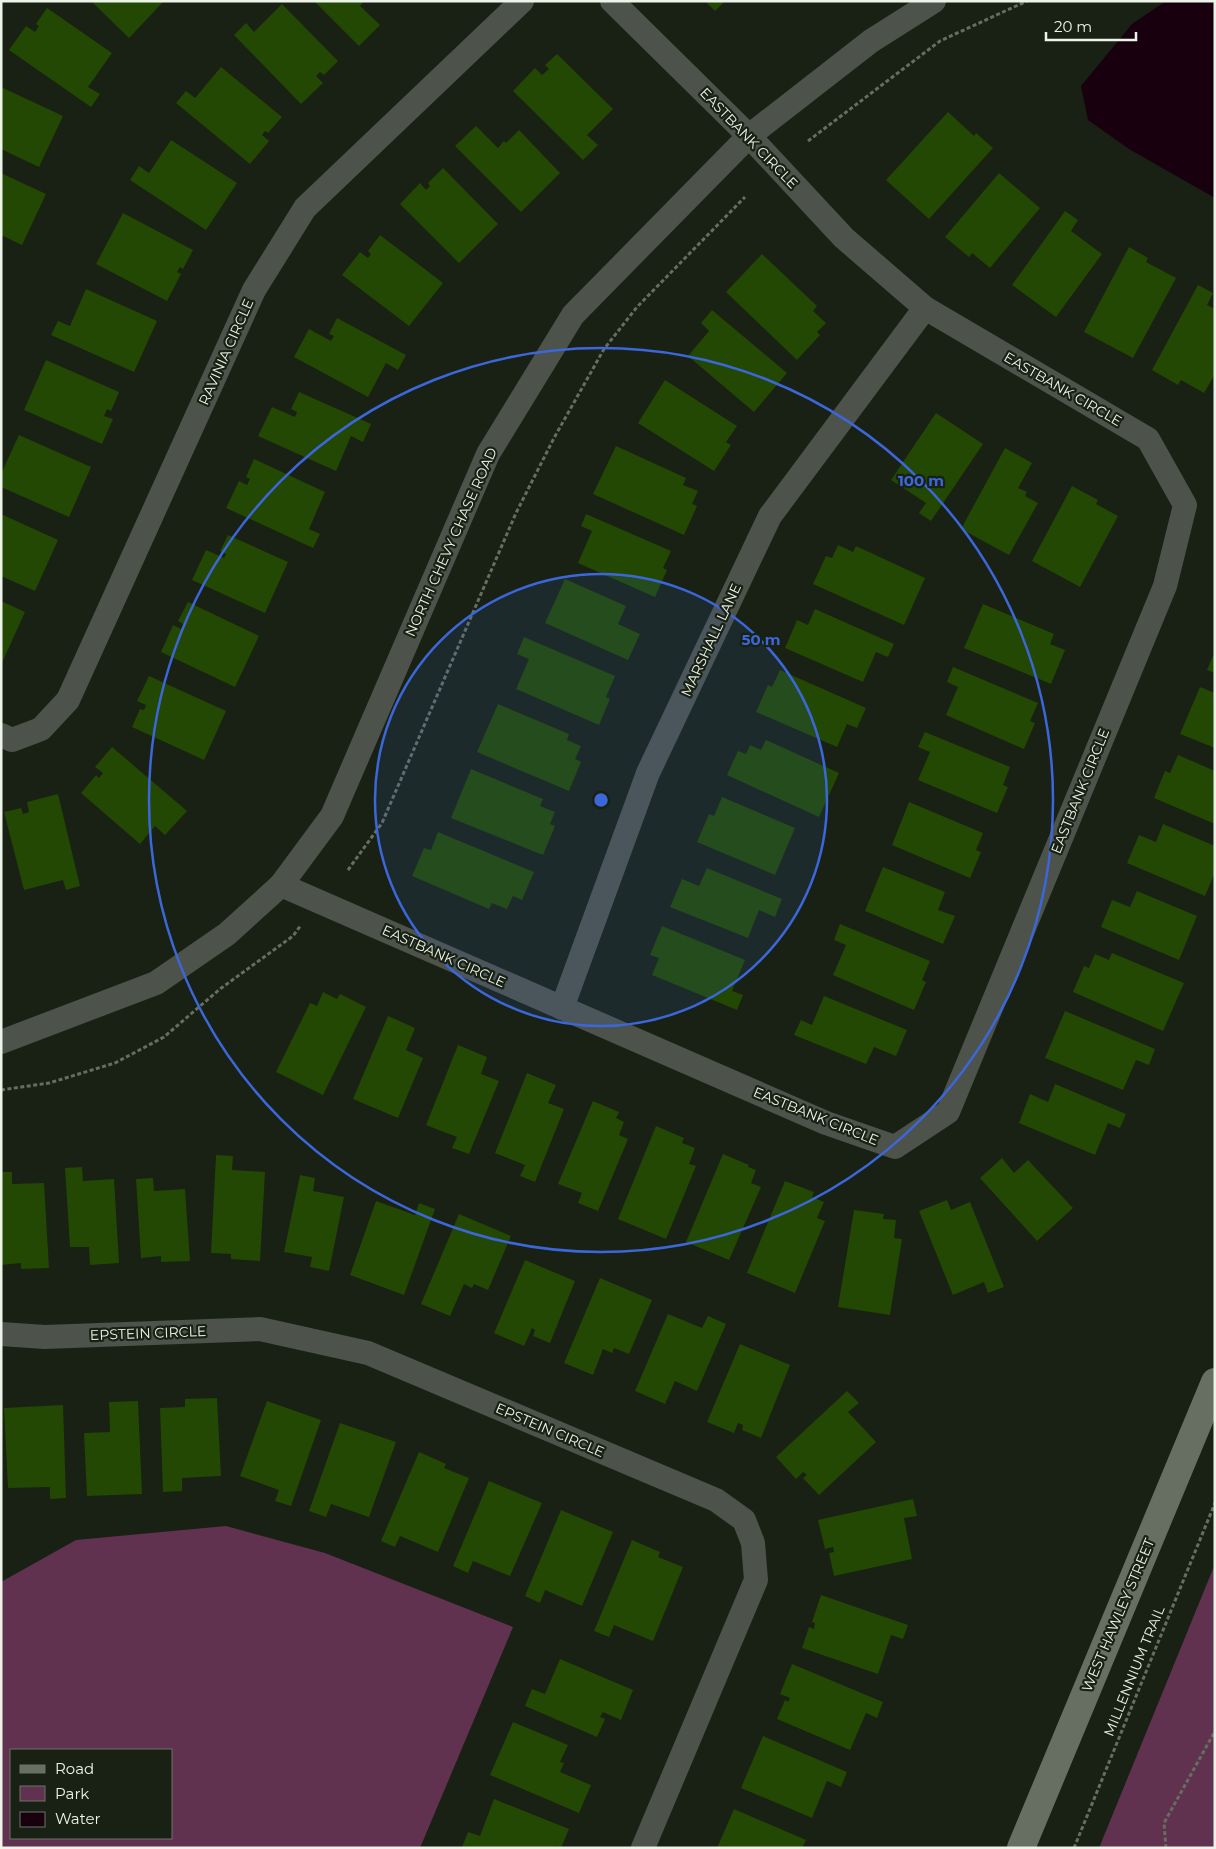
<svg xmlns="http://www.w3.org/2000/svg" width="1216" height="1849" font-family="Montserrat,sans-serif">
<style>
.green{fill:#613150;fill-rule:evenodd}
.water{fill:#18000f}
.building{fill:#224803}
.lines{fill:none;stroke-linecap:round;stroke-linejoin:round}
.path{stroke:#666e62;stroke-width:3;stroke-dasharray:4 2.5;stroke-linecap:butt}
.street{stroke:#4d524a;stroke-width:24}
.secondary{stroke:#676f63;stroke-width:28}
.ring{fill:none;stroke:#3c67db;stroke-width:2.5}
.labels{text-anchor:middle;stroke-width:4.5;stroke-linejoin:round;paint-order:stroke}
.street-label{font-size:14px;fill:#ecf3e9;stroke:#182113}
.centre{fill:#3c67db;stroke:#182113;stroke-width:2.5}
.ring-label{font-size:15px;text-anchor:middle;font-weight:bold;fill:#3c67db;stroke:#182113;stroke-width:4.5;stroke-linejoin:round;paint-order:stroke}
</style>
<rect width="100%" height="100%" fill="#182113"/>
<g class="green">
<path d="M226 1526 325 1553 513 1627 420 1848H1V1582L76 1540ZM11 1750H171V1838H11Z"/>
<polygon points="1215,1564 1215,1848 1099,1848"/>
</g>
<polygon class="water" points="1166,1 1215,1 1215,198 1129,149 1088,120 1081,86 1132,24"/>
<g class="building">
<polygon points="91,1 164,1 129,38"/>
<polygon points="314,1 364,1 360,6 380,25 359,46"/>
<polygon points="705,1 725,1 715,11"/>
<polygon points="282,4 338,61 324,75 320,72 316,76 323,83 301,104 234,35 246,23 254,32"/>
<polygon points="47,8 112,53 88,87 100,94 91,107 9,50 26,26 35,32 39,26 36,24"/>
<polygon points="557,54 613,109 587,135 598,145 583,160 513,91 535,68 542,75 549,69 545,65"/>
<polygon points="221,67 282,117 268,133 265,131 262,135 269,141 250,164 176,103 186,91 195,98"/>
<polygon points="1,87 63,116 39,167 1,149"/>
<polygon points="948,112 974,136 976,133 993,148 929,219 886,180"/>
<polygon points="476,126 498,148 504,141 506,143 519,130 560,173 521,212 455,146"/>
<polygon points="171,140 237,183 206,230 130,180 139,166 149,173"/>
<polygon points="443,168 498,224 459,263 400,204 420,183 426,190 430,186 428,183"/>
<polygon points="1,173 46,194 22,245 1,235"/>
<polygon points="999,173 1040,208 990,268 972,253 969,257 945,237"/>
<polygon points="1065,211 1078,220 1071,231 1102,254 1056,317 1012,285"/>
<polygon points="123,213 193,250 183,269 180,267 177,272 181,274 167,301 96,264"/>
<polygon points="380,235 443,283 409,326 342,275 360,252 368,258 371,254 368,251"/>
<polygon points="1129,247 1148,258 1146,262 1176,278 1133,358 1084,332"/>
<polygon points="762,254 817,306 813,311 826,323 817,332 820,335 797,360 726,292"/>
<polygon points="1198,285 1213,293 1207,305 1215,309 1215,374 1204,393 1181,380 1178,385 1152,370"/>
<polygon points="86,289 157,321 134,372 51,335 58,321 70,326"/>
<polygon points="712,310 787,373 754,412 688,356 709,331 701,323"/>
<polygon points="337,318 406,355 398,370 386,363 368,397 294,357 309,329 331,341 334,336 329,334"/>
<polygon points="46,360 119,392 111,411 107,409 104,416 113,419 102,444 24,410"/>
<polygon points="665,380 737,426 726,442 731,445 714,471 638,423"/>
<polygon points="299,392 371,424 363,442 351,436 336,471 258,436 272,407 295,417 297,412 291,409"/>
<polygon points="936,413 983,444 931,521 919,513 926,503 891,480"/>
<polygon points="19,435 91,467 69,517 1,487 1,474"/>
<polygon points="616,446 686,478 683,485 698,491 692,504 697,506 684,535 593,494"/>
<polygon points="1005,448 1032,463 1018,488 1027,492 1025,496 1038,503 1009,555 961,529"/>
<polygon points="254,459 325,492 309,529 320,534 313,548 226,508 239,481 247,485 250,479 246,477"/>
<polygon points="1072,486 1098,500 1096,504 1118,516 1080,587 1032,561"/>
<polygon points="1,514 58,540 35,591 1,576"/>
<polygon points="586,514 671,551 663,568 667,570 655,597 578,563 592,531 581,526"/>
<polygon points="228,535 288,562 265,613 192,580 206,550 224,558 226,554 220,551"/>
<polygon points="838,545 853,552 856,546 925,578 904,625 813,584 826,556 832,558"/>
<polygon points="565,579 626,606 618,624 640,634 628,660 545,623"/>
<polygon points="1,601 25,612 1,665"/>
<polygon points="188,602 259,636 235,687 161,652 173,625 181,629 183,624 178,621"/>
<polygon points="983,604 1054,634 1050,644 1065,650 1051,684 964,648"/>
<polygon points="815,609 894,644 888,657 876,652 863,682 785,648 797,620 808,625"/>
<polygon points="524,637 615,676 606,697 610,699 599,725 516,689 529,659 517,654"/>
<polygon points="1215,651 1215,673 1207,670"/>
<polygon points="953,667 1038,703 1030,721 1035,723 1024,749 946,715 958,687 947,682"/>
<polygon points="780,670 866,708 857,728 847,724 837,747 756,712 768,685 772,687"/>
<polygon points="149,676 226,711 204,760 132,727 140,709 144,710 146,705 137,701"/>
<polygon points="1200,687 1215,693 1215,748 1180,734"/>
<polygon points="498,704 569,734 567,740 581,746 575,759 581,762 569,791 477,752"/>
<polygon points="925,732 1010,767 1003,785 1008,787 997,813 918,780 930,752 918,747"/>
<polygon points="766,740 839,773 819,817 727,775 738,751 746,754 750,745 761,750"/>
<polygon points="112,747 187,811 165,835 155,826 140,844 81,793 96,775 99,778 103,773 95,767"/>
<polygon points="1178,755 1215,771 1215,824 1154,798 1165,771 1170,773"/>
<polygon points="471,769 543,799 540,806 555,812 550,824 555,826 543,855 451,818"/>
<polygon points="58,794 80,886 66,890 63,880 24,890 4,812 21,808 23,814 29,812 27,802"/>
<polygon points="722,797 795,828 775,875 697,842 709,814 714,816"/>
<polygon points="909,802 983,833 976,850 981,852 970,878 892,845"/>
<polygon points="1163,824 1215,846 1215,872 1205,896 1127,863 1139,835 1156,842"/>
<polygon points="438,832 534,872 522,900 513,896 507,909 492,903 489,909 412,876 424,848 431,850"/>
<polygon points="883,867 945,892 938,910 955,916 943,944 865,911"/>
<polygon points="707,868 782,899 775,917 759,910 748,938 670,907 682,879 699,886"/>
<polygon points="1137,891 1197,916 1179,960 1101,927 1112,900 1130,907"/>
<polygon points="840,924 930,961 922,980 926,982 914,1010 833,975 846,945 834,940"/>
<polygon points="662,926 745,960 732,991 743,995 737,1010 652,975 659,958 650,955"/>
<polygon points="1112,953 1184,983 1163,1031 1073,992 1084,966 1089,968 1095,954 1109,960"/>
<polygon points="323,992 337,999 340,994 366,1007 323,1095 276,1072 310,1003 317,1006"/>
<polygon points="824,996 907,1030 896,1056 874,1047 866,1064 794,1035 801,1020 812,1025"/>
<polygon points="1065,1011 1155,1049 1149,1065 1136,1060 1123,1090 1045,1058"/>
<polygon points="388,1016 415,1028 406,1050 423,1058 398,1118 353,1099"/>
<polygon points="458,1045 487,1057 481,1074 499,1081 469,1154 452,1148 457,1137 426,1125"/>
<polygon points="527,1073 556,1085 548,1103 564,1109 535,1182 520,1176 525,1165 495,1153"/>
<polygon points="1055,1084 1126,1114 1120,1128 1108,1123 1095,1155 1019,1123 1030,1094 1048,1102"/>
<polygon points="593,1101 619,1112 616,1118 624,1122 619,1135 628,1139 598,1211 578,1203 582,1193 558,1184"/>
<polygon points="656,1126 684,1138 682,1143 695,1148 689,1164 696,1166 666,1239 618,1219"/>
<polygon points="723,1154 749,1165 748,1167 756,1170 751,1183 761,1187 729,1260 686,1242"/>
<polygon points="216,1155 233,1156 232,1170 265,1172 260,1261 231,1259 231,1254 211,1253"/>
<polygon points="1002,1158 1014,1173 1028,1160 1073,1208 1037,1241 980,1178"/>
<polygon points="82,1167 83,1181 114,1179 119,1263 90,1265 89,1247 70,1247 65,1168"/>
<polygon points="1,1172 12,1172 12,1184 44,1183 49,1268 21,1269 21,1263 1,1265"/>
<polygon points="300,1175 315,1178 313,1191 344,1197 329,1271 310,1267 312,1257 284,1252"/>
<polygon points="153,1178 154,1191 185,1189 190,1261 161,1262 161,1256 141,1258 136,1179"/>
<polygon points="785,1181 814,1192 812,1197 824,1202 817,1218 825,1221 795,1293 747,1273"/>
<polygon points="947,1200 951,1210 970,1202 1004,1287 988,1293 984,1282 953,1295 919,1211"/>
<polygon points="376,1201 415,1215 419,1203 435,1209 404,1295 350,1275"/>
<polygon points="854,1210 884,1214 883,1219 896,1220 894,1238 902,1239 890,1315 838,1307"/>
<polygon points="459,1214 511,1236 488,1290 474,1284 472,1288 464,1284 450,1316 421,1304"/>
<polygon points="525,1260 575,1281 550,1343 533,1336 535,1330 532,1328 524,1346 494,1333"/>
<polygon points="600,1278 652,1300 629,1354 614,1348 612,1353 603,1349 593,1375 564,1363"/>
<polygon points="668,1314 702,1328 708,1316 726,1324 697,1391 675,1381 665,1404 635,1391"/>
<polygon points="740,1344 790,1365 761,1438 742,1430 743,1425 738,1423 734,1433 707,1422"/>
<polygon points="847,1391 859,1403 848,1412 876,1442 819,1495 803,1478 807,1475 803,1472 796,1479 776,1457"/>
<polygon points="217,1398 221,1476 182,1478 182,1491 163,1492 160,1408 185,1407 185,1399"/>
<polygon points="138,1401 142,1494 87,1496 84,1433 110,1432 109,1402"/>
<polygon points="267,1401 321,1420 291,1506 275,1501 279,1490 240,1476"/>
<polygon points="63,1405 66,1498 50,1499 50,1487 8,1488 4,1408"/>
<polygon points="340,1423 396,1442 369,1517 331,1504 326,1517 309,1511"/>
<polygon points="419,1452 446,1464 444,1468 469,1478 438,1552 400,1536 395,1547 381,1541"/>
<polygon points="489,1481 542,1503 510,1576 473,1561 468,1573 453,1566"/>
<polygon points="913,1499 917,1516 904,1518 912,1559 834,1576 829,1553 834,1552 833,1547 825,1549 818,1520"/>
<polygon points="561,1510 613,1532 582,1606 545,1590 540,1603 525,1596"/>
<polygon points="632,1540 660,1552 658,1557 683,1567 653,1641 614,1625 609,1637 594,1631"/>
<polygon points="821,1595 908,1625 903,1639 891,1635 878,1674 802,1648 809,1627 814,1629 815,1623 812,1622"/>
<polygon points="560,1659 633,1690 621,1720 603,1712 600,1717 605,1719 597,1737 525,1706 532,1689 545,1694"/>
<polygon points="792,1664 883,1702 877,1718 866,1713 850,1750 777,1719 785,1700 788,1702 790,1698 780,1694"/>
<polygon points="513,1722 568,1745 560,1762 564,1763 560,1772 591,1785 579,1813 490,1775"/>
<polygon points="763,1736 847,1772 841,1787 827,1781 812,1818 741,1788"/>
<polygon points="494,1799 569,1829 561,1848 556,1846 556,1848 462,1847 468,1832 480,1836"/>
<polygon points="734,1809 806,1840 802,1848 717,1848"/>
</g>
<g class="lines">
<g class="path">
<polyline points="808,141 940,41 1027,1"/>
<polyline points="348,870 382,823 516,513 554,438 604,349 637,307 745,197"/>
<polyline points="1,1090 49,1083 115,1063 164,1037 220,989 293,936 301,925"/>
<polyline points="1074,1848 1215,1503"/>
<polyline points="1166,1848 1164,1823 1215,1731"/>
</g>
<g class="street">
<polyline points="1,735 12,740 41,729 68,700 254,290 305,208 522,1"/>
<polyline points="281,885 826,1123 895,1147 948,1112 1165,586 1185,505 1148,439 925,308 844,238 749,136 612,1"/>
<polyline points="562,1008 648,773 770,516 925,308"/>
<polyline points="1,1042 156,983 227,934 281,885 332,816 488,454 573,315 749,136 871,41 934,1"/>
<polyline points="1,1334 45,1337 260,1329 368,1353 716,1500 744,1520 753,1543 756,1580 643,1848"/>
</g>
<polyline class="secondary" points="1021,1848 1215,1382"/>
</g>
<circle cx="601" cy="800" r="226" fill="#3c67db" fill-opacity=".12"/>
<g class="ring">
<circle cx="601" cy="800" r="226"/>
<circle cx="601" cy="800" r="452"/>
</g>
<g class="labels">
<g class="street-label">
<text transform="translate(749 138) rotate(46)" y="5">EASTBANK CIRCLE</text>
<text transform="translate(226 352) rotate(-66)" y="5">RAVINIA CIRCLE</text>
<text transform="translate(1063 389) rotate(30)" y="5">EASTBANK CIRCLE</text>
<text transform="translate(451 542) rotate(-66)" y="5">NORTH CHEVY CHASE ROAD</text>
<text transform="translate(711 640) rotate(-65)" y="5">MARSHALL LANE</text>
<text transform="translate(1080 791) rotate(-68)" y="5">EASTBANK CIRCLE</text>
<text transform="translate(444 956) rotate(24)" y="5">EASTBANK CIRCLE</text>
<text transform="translate(816 1116) rotate(22)" y="5">EASTBANK CIRCLE</text>
<text transform="translate(148 1333) rotate(-2)" y="5">EPSTEIN CIRCLE</text>
<text transform="translate(550 1430) rotate(23)" y="5">EPSTEIN CIRCLE</text>
<text transform="translate(1118 1615) rotate(-67)" y="5">WEST HAWLEY STREET</text>
<text transform="translate(1134 1671) rotate(-68)" y="5">MILLENNIUM TRAIL</text>
</g>
</g>
<circle cx="601" cy="800" r="8" class="centre"/>
<g class="ring-label">
<text x="921" y="486">100 m</text>
<text x="761" y="645">50 m</text>
</g>
<rect width="1216" height="1849" fill="none" stroke="#ecf3e9" stroke-width="5"/>
<rect x="10" y="1749" width="162" height="90" fill="#182113" stroke="#6d7569"/>
<rect x="20" y="1765" width="25" height="8" fill="#676f63" stroke="#6d7569"/>
<text x="55" y="1774" font-size="15" fill="#ecf3e9">Road</text>
<rect x="20" y="1786" width="25" height="15" fill="#613150" stroke="#6d7569"/>
<text x="55" y="1799" font-size="15" fill="#ecf3e9">Park</text>
<rect x="20" y="1812" width="25" height="15" fill="#18000f" stroke="#6d7569"/>
<text x="55" y="1824" font-size="15" fill="#ecf3e9">Water</text>
<path d="M1046 32v8h90v-8" fill="none" stroke="#ecf3e9" stroke-width="2.5"/>
<text x="1054" y="32" font-size="15" fill="#ecf3e9" stroke="#182113" stroke-width="4" paint-order="stroke">20 m</text>
</svg>
